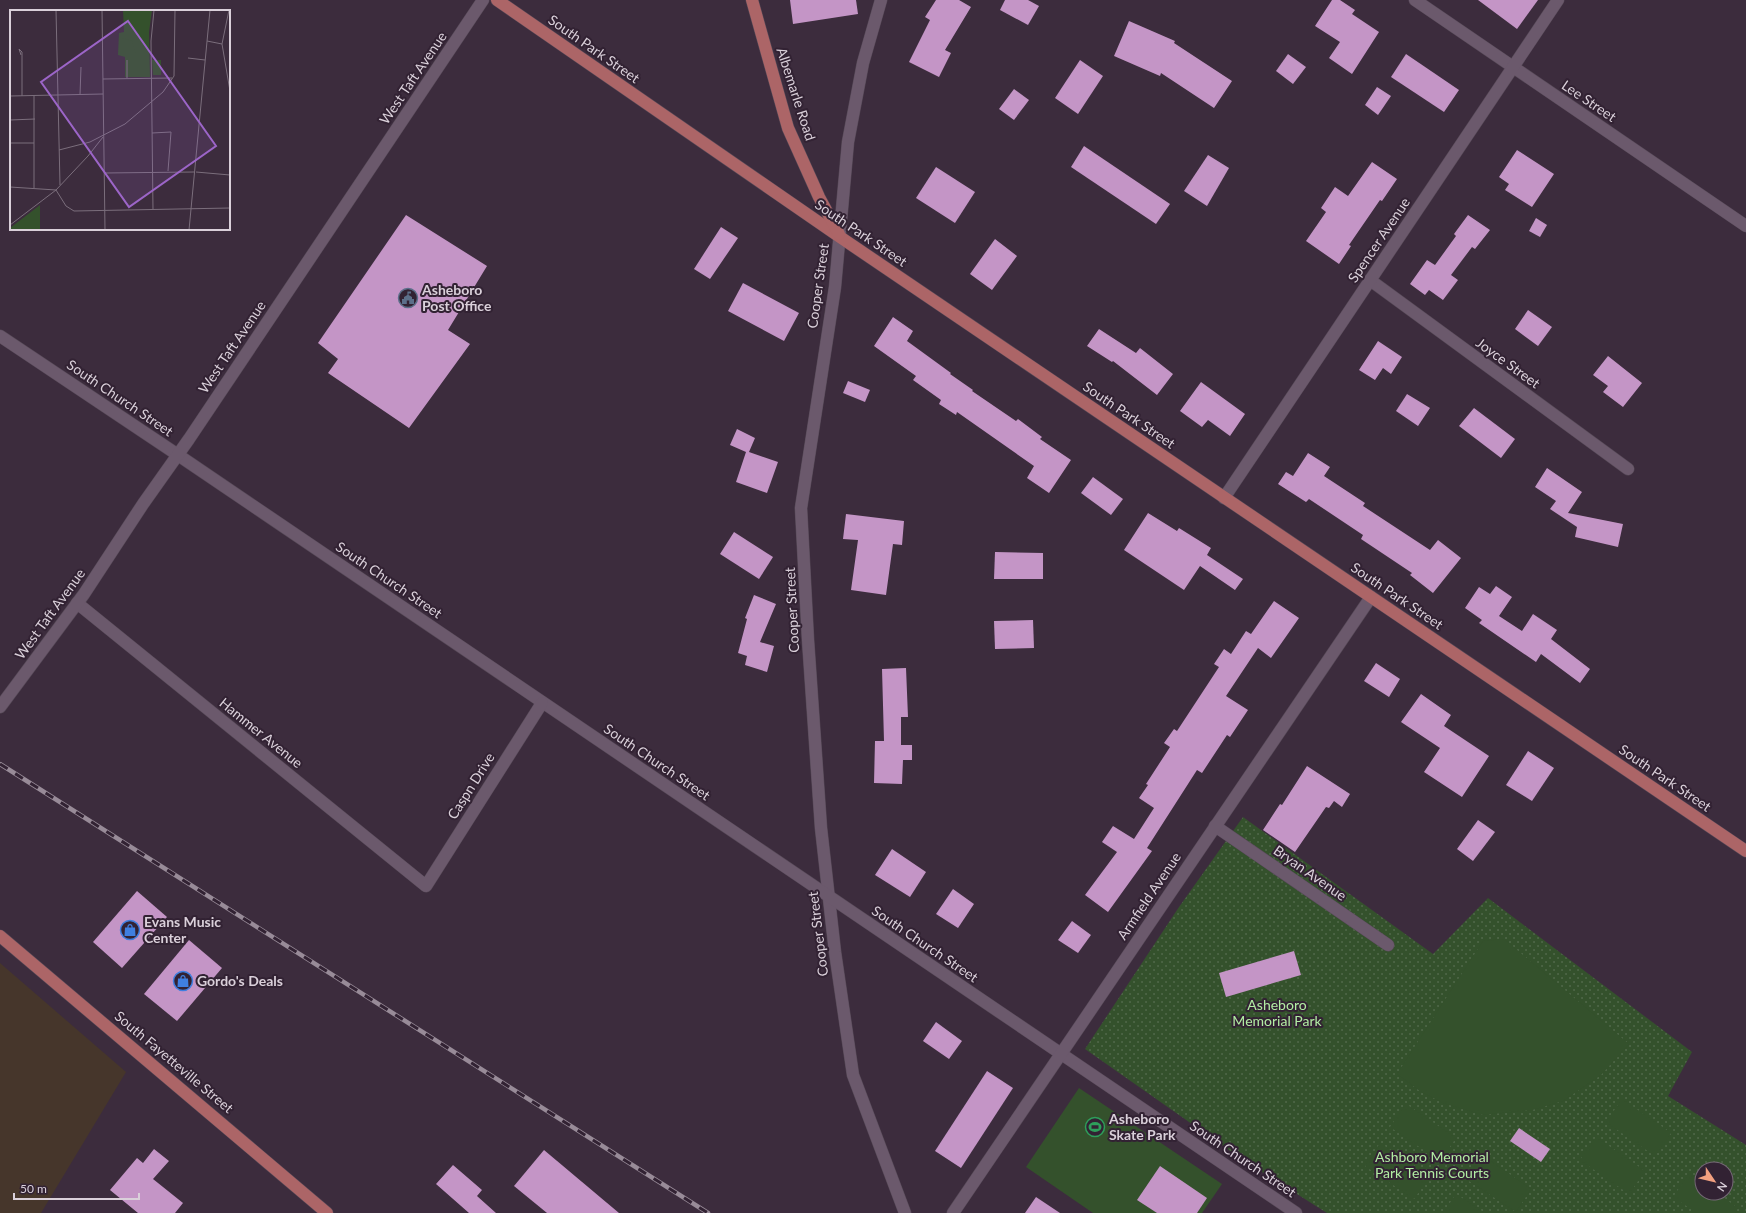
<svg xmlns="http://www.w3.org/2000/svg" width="1746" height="1213" font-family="Lato,sans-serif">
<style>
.commercial{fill:#46362b}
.park{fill:url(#park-dots);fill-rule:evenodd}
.pitch{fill:#34512c}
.building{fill:#c495c6}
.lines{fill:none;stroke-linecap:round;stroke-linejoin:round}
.minor-casing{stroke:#564957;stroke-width:13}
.major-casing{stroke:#564957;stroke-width:13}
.minor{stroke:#6b596c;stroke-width:12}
.major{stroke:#ac6567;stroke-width:12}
.rail-casing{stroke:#988b98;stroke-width:4.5}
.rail{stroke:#322233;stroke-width:3;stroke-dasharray:9;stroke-linecap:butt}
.labels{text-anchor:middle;stroke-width:4;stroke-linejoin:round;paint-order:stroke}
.street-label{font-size:14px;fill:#dad0da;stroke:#322233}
.poi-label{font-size:14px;font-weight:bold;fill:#dad0da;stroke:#322233;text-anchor:start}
.park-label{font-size:14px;fill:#b2eda3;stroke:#322233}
.inset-road{fill:none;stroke:#7b6e7c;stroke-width:1}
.view{fill:#9c65c8;fill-opacity:0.15;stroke:#9c65c8;stroke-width:2}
.inset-edge{fill:none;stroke:#dad0da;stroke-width:2}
</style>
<defs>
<pattern id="park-dots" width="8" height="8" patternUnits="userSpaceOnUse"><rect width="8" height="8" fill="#34512c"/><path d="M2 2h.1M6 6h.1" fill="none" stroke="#51694a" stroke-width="1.8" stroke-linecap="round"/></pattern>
</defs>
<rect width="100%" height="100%" fill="#3c2c3d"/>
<polygon class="commercial" points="0,963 126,1072 41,1213 0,1213"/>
<path class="park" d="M1243 817 1433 954 1488 898 1692 1052 1668 1096 1746 1145V1213H1327L1246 1162 1085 1049 1179 907ZM1702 1169H1726V1193H1702Z"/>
<g class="pitch">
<polygon points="1504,939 1629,1044 1601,1075 1563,1101 1532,1110 1483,1115 1443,1103 1420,1091 1397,1074 1483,941"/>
<polygon points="1079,1088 1222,1184 1202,1213 1093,1213 1026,1167"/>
<polygon points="1622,1099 1671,1133 1655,1156 1606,1122"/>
<polygon points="1406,1104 1456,1138 1440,1161 1390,1127"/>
<polygon points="1596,1137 1645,1171 1629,1194 1580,1160"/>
<polygon points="1380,1143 1430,1176 1414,1199 1365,1166"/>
<polygon points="1482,1155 1531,1189 1516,1212 1466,1179"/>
<polygon points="1689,1174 1702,1183 1702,1193 1717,1193 1738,1208 1735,1213 1697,1213 1673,1197"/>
<polygon points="1456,1194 1485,1213 1443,1213"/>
</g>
<g class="building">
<polygon points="790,0 856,0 858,14 793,24"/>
<polygon points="936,0 959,0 971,7 945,50 951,53 939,77 909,62 930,20 925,17"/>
<polygon points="1005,0 1028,0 1039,6 1028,25 1000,10"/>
<polygon points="1332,0 1340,0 1355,10 1352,14 1379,32 1352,74 1329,58 1340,42 1315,26"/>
<polygon points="1478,0 1538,0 1517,29"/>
<polygon points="1129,21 1175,41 1174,43 1232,81 1214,108 1161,73 1160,76 1114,56"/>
<polygon points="1288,54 1306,67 1293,84 1276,71"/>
<polygon points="1406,54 1459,90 1444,112 1391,77"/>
<polygon points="1080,60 1103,76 1078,114 1055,98"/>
<polygon points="1377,87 1391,96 1378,115 1365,105"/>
<polygon points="1014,89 1029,100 1014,120 999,109"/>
<polygon points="1084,146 1170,204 1156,224 1071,167"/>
<polygon points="1517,150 1554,174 1532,207 1505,190 1509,184 1499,177"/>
<polygon points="1208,155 1229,168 1207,206 1184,191"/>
<polygon points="1372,162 1397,179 1382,201 1380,200 1349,245 1351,246 1339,264 1306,241 1326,212 1321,208 1335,187 1348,196"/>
<polygon points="936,167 975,192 955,223 916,198"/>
<polygon points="406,215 487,266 448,330 470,344 409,428 328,373 338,359 318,343"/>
<polygon points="1468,215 1490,230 1475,249 1472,247 1451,275 1458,280 1443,300 1429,290 1425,295 1410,284 1427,260 1435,265 1456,236 1454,234"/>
<polygon points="1536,218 1547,225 1540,237 1529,231"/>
<polygon points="721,227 738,238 710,279 694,269"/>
<polygon points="995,239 1017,256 992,290 970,274"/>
<polygon points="743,283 799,313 784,341 728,311"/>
<polygon points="1528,310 1552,327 1538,346 1515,329"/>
<polygon points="893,317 913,331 907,341 951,373 950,374 973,390 972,391 1016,421 1018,419 1042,437 1040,439 1071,460 1049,493 1027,478 1034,466 957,412 956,415 939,404 941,400 913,380 916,376 874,346"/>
<polygon points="1099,329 1136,353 1140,348 1173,374 1157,395 1113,361 1112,362 1087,346"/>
<polygon points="1378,341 1402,357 1391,374 1383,368 1375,380 1359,370"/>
<polygon points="1608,356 1642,383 1623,407 1603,392 1608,386 1593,375"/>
<polygon points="848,381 870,390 865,402 843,393"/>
<polygon points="1201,382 1245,414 1230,436 1208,420 1202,427 1180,411"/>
<polygon points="1407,394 1430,408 1418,426 1396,411"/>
<polygon points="1474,408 1515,439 1501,458 1459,426"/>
<polygon points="737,429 755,438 749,452 778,462 767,493 736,482 746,452 730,445"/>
<polygon points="1308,453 1330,467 1324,476 1365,503 1363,506 1430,550 1438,540 1461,558 1433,593 1410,575 1412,573 1361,539 1363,535 1309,499 1306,502 1278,484 1286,472 1293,476"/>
<polygon points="1547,468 1582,492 1568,513 1623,524 1618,547 1575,537 1577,527 1550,509 1556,501 1535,487"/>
<polygon points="1093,477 1123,499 1111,515 1081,493"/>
<polygon points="1148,513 1177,531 1179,528 1211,548 1207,555 1243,579 1235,590 1200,566 1184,590 1124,550"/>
<polygon points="846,514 904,521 902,545 893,544 886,595 851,590 858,540 843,539"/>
<polygon points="734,532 773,557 759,579 720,554"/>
<polygon points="995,552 1043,553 1043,579 994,579"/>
<polygon points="1496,586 1512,597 1499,616 1522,631 1533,614 1557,630 1551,639 1590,669 1580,683 1541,654 1536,662 1479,623 1482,620 1465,608 1479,587 1490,594"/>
<polygon points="754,595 776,604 760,642 774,646 767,672 745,665 747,656 738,653 747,619 745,618"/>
<polygon points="1274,601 1299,618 1271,658 1258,648 1226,696 1248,710 1230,737 1227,735 1202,773 1197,770 1147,848 1152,851 1108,912 1085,895 1117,852 1102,842 1113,826 1134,839 1154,808 1139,798 1148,785 1146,784 1170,747 1164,743 1174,729 1177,731 1219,667 1214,664 1224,649 1231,654 1246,631 1251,634"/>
<polygon points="1033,620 1034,648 995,649 994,621"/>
<polygon points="1376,663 1400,679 1389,697 1364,681"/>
<polygon points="906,668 908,717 901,717 901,745 912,745 912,760 903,760 902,784 874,783 875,741 884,741 882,669"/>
<polygon points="1421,694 1451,715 1444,726 1489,756 1462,797 1424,772 1440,748 1401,722"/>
<polygon points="1528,751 1554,768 1532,801 1506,785"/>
<polygon points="1307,766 1350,794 1342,807 1334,801 1329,808 1326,807 1295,852 1263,830 1280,804 1282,805"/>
<polygon points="1478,820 1495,832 1473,861 1457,849"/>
<polygon points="892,849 926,872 910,897 875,875"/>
<polygon points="953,889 974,904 958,928 936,914"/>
<polygon points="137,891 167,917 122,968 93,942"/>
<polygon points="1072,921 1091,935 1078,953 1058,940"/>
<polygon points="189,940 222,968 177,1021 144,994"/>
<polygon points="1294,951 1301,975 1226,997 1219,973"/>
<polygon points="936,1022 962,1041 949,1059 923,1041"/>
<polygon points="987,1071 1013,1088 961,1168 935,1151"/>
<polygon points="1519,1128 1550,1149 1541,1162 1510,1141"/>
<polygon points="154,1149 169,1161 153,1179 183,1203 175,1213 138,1213 110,1190 137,1158 143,1163"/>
<polygon points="544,1150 619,1213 547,1213 514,1186"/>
<polygon points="453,1165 482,1190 477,1196 496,1213 469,1213 436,1184"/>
<polygon points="1160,1166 1207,1198 1197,1213 1157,1213 1137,1200"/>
<polygon points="1036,1197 1060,1213 1025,1213"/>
</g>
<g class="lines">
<g class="minor-casing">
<g id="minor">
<polyline points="881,0 863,63 848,142 835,287 801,508 808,640 821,828 835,952 853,1075 905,1213"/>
<polyline points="1415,0 1746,226"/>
<polyline points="1370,280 1628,469"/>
<polyline points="0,336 178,455 1296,1213"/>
<polyline points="1224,498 1558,0"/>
<polyline points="77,603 426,886 542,703"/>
<polyline points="0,707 84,594 143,504 189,439 483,0"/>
<polyline points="1215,826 1388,945"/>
<polyline points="953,1213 1371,597"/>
</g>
</g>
<g class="major-casing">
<g id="major">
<polyline points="497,0 840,237 1746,851"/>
<polyline points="752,0 788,128 819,197 839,234"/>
<polyline points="0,936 327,1213"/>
</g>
</g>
<use href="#minor" class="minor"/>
<use href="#major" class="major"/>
<g class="rail-casing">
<polyline id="rail" points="0,764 708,1213"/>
</g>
<use href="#rail" class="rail"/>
</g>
<defs>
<g id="civic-ring" transform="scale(1)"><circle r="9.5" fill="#322233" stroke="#5c6f8a" stroke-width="1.5"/><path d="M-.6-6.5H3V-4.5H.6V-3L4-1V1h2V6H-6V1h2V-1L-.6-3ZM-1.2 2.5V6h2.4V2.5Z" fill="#5c6f8a"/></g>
<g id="shop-ring" transform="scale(1)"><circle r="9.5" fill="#322233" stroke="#3f7fe0" stroke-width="1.5"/><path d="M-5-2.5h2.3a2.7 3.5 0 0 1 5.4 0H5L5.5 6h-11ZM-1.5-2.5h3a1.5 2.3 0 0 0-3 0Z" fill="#3f7fe0"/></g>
<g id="stadium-ring" transform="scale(1)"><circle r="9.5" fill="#322233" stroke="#2e9e5b" stroke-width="1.5"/><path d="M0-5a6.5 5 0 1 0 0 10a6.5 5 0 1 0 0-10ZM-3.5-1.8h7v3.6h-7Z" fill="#2e9e5b"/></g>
</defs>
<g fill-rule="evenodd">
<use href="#civic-ring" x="408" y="298"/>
<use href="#shop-ring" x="130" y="930"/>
<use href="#shop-ring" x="183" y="981"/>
<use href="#stadium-ring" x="1095" y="1127"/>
</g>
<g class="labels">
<g class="street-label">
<text transform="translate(594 49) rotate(35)" y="5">South Park Street</text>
<text transform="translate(413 78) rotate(-56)" y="5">West Taft Avenue</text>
<text transform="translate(796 94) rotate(72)" y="5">Albemarle Road</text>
<text transform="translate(1589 101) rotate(34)" y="5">Lee Street</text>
<text transform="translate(861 233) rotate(34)" y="5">South Park Street</text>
<text transform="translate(1379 240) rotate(-56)" y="5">Spencer Avenue</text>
<text transform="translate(818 286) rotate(-82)" y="5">Cooper Street</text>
<text transform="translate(232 347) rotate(-56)" y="5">West Taft Avenue</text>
<text transform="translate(1508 363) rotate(36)" y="5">Joyce Street</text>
<text transform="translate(120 398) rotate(34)" y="5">South Church Street</text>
<text transform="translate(1129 415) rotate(34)" y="5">South Park Street</text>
<text transform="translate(389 580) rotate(34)" y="5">South Church Street</text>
<text transform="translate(1397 596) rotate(34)" y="5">South Park Street</text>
<text transform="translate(792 610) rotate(-93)" y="5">Cooper Street</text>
<text transform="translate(50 614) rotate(-54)" y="5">West Taft Avenue</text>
<text transform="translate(261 733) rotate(39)" y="5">Hammer Avenue</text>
<text transform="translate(657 762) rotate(34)" y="5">South Church Street</text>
<text transform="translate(1665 778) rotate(34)" y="5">South Park Street</text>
<text transform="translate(471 786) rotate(-58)" y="5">Caspn Drive</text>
<text transform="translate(1310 873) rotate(35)" y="5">Bryan Avenue</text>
<text transform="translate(1149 896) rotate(-56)" y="5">Armfield Avenue</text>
<text transform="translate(818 934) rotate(-97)" y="5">Cooper Street</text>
<text transform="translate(925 944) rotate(34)" y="5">South Church Street</text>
<text transform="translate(174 1062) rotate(40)" y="5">South Fayetteville Street</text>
<text transform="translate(1243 1159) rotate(34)" y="5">South Church Street</text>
</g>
<g class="poi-label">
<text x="422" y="295">Asheboro<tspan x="422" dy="16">Post Office</tspan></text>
<text x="144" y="927">Evans Music<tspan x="144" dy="16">Center</tspan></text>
<text x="197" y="986">Gordo's Deals</text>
<text x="1109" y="1124">Asheboro<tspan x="1109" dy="16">Skate Park</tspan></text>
</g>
<g class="park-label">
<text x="1277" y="1010">Asheboro<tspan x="1277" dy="16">Memorial Park</tspan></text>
<text x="1432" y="1162">Ashboro Memorial<tspan x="1432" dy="16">Park Tennis Courts</tspan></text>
</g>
</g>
<g transform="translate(10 10)">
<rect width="220" height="220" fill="#3c2c3d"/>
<path d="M30 195V220H0V218Z" fill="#34512c"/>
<path d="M113 0H142L139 22 140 67H115V47L108 45 109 23 114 22Z" fill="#34512c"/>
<path d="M112 28 122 31 126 43H112ZM142 50H151V65H143Z" fill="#34512c"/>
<path class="inset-road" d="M46 0 50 175M92 0 95 220M219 0 212 34 220 81M197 31 212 34M11 45 9 39 12 42V86M178 48 195 50M117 50V68M93 69 162 68M70 85 71 57M0 86 93 84M0 110 25 109M142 123 161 122 158 161M0 133H24M49 140 80 132 115 114 153 82 164 66 165 0M186 162 220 165M94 163 184 162M0 177 46 180 56 196 64 201 220 198M24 178V86M143 200 141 31 144 0M0 215 46 180 78 146 93 127M179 220 200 0"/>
<path class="view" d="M118 11 206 136 119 197 31 72Z"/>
<rect width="220" height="220" class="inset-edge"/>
</g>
<g transform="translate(1714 1181) rotate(125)"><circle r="19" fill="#322233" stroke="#756876"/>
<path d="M0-3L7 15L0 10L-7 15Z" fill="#f2a080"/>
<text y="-6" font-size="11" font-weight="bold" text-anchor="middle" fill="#dad0da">N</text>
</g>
<path d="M14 1193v6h125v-6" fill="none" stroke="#dad0da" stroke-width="2"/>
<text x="20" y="1193" font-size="12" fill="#dad0da" stroke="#322233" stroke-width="3" paint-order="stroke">50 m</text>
</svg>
